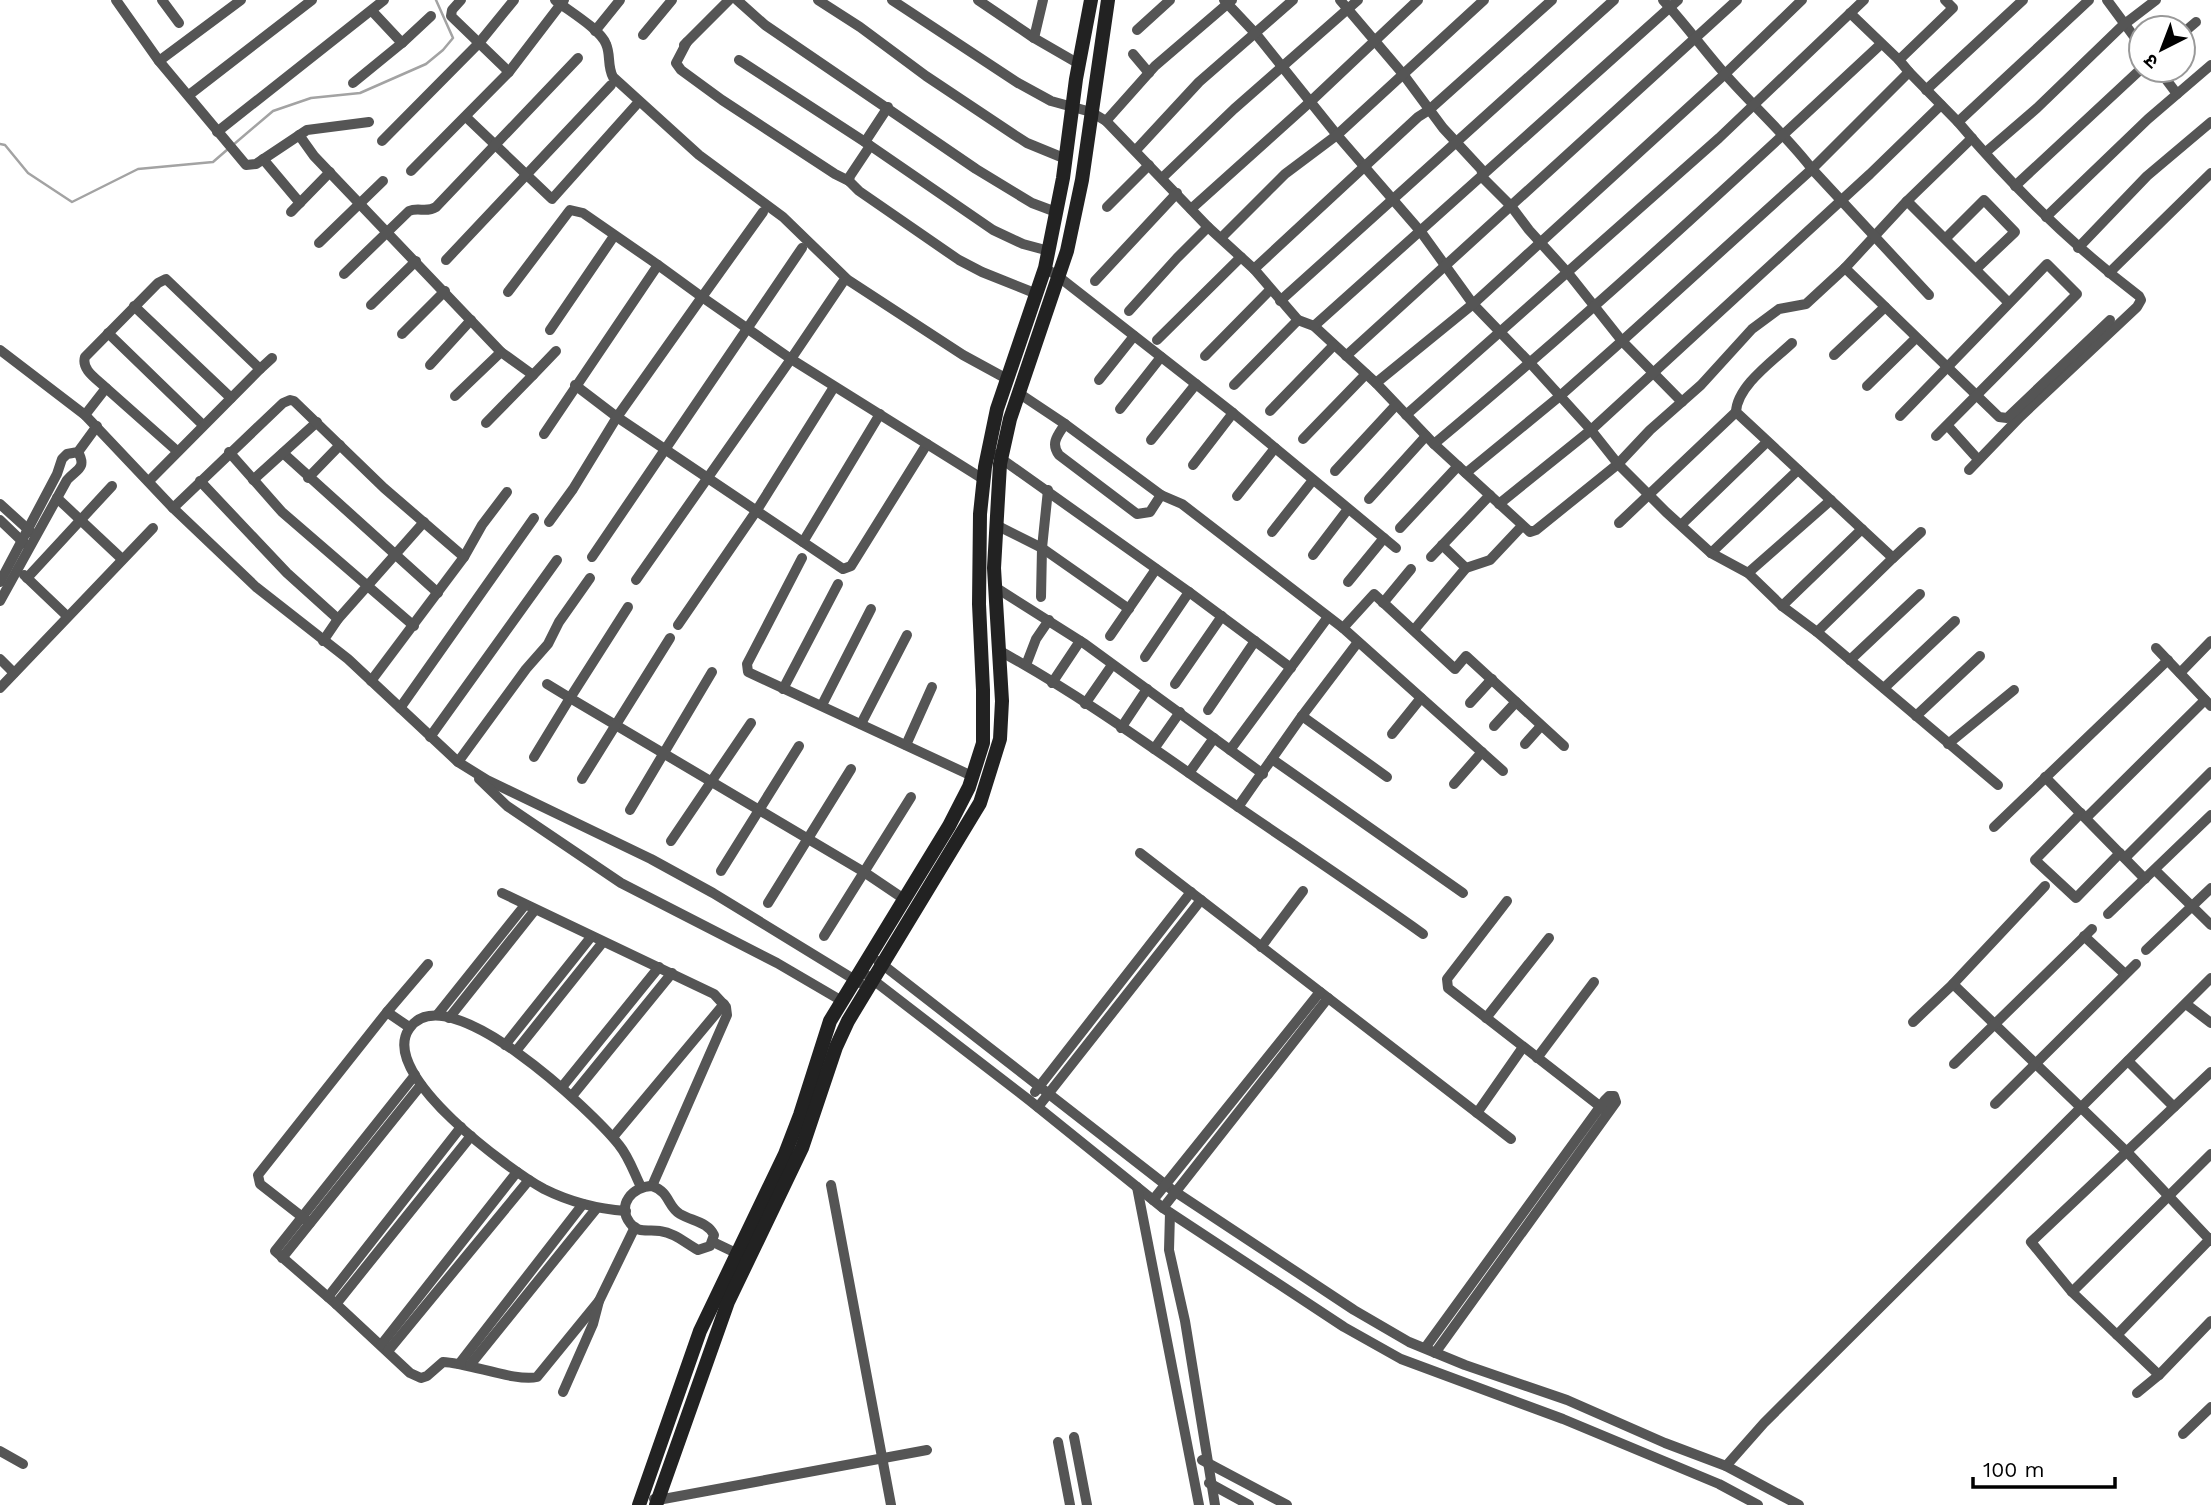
<svg xmlns="http://www.w3.org/2000/svg" width="2211" height="1505" font-family="'Work Sans','Noto Sans Devanagari',sans-serif">
<style>
.lines{fill:none;stroke-linecap:round;stroke-linejoin:round}
.stream{stroke:#a3a3a3;stroke-width:2.5}
.minor{stroke:#555;stroke-width:10}
.secondary{stroke:#222;stroke-width:14}
</style>
<rect width="100%" height="100%" fill="#fff"/>
<g class="lines">
<g class="stream">
<polyline points="0,144 5,145 28,173 72,202 138,169 213,162 228,149"/>
<polyline points="233,145 273,111 311,98 360,93 426,64 443,50 453,38 436,0"/>
</g>
<g class="minor">
<polyline points="116,0 159,61 246,165 256,164 307,130 369,122"/>
<polyline points="162,0 179,23"/>
<polyline points="461,0 452,10 451,16 509,72"/>
<path d="M555 0C569 11 600 29 606 44 611 55 607 66 613 77L699 155 783 217 848 280 963 355 1007 379"/>
<polyline points="737,0 765,25 976,169 1032,203 1056,212"/>
<polyline points="818,0 860,27 926,76 1013,134 1027,143 1066,159"/>
<polyline points="892,0 1018,83 1051,101 1091,112 1106,121 1208,227 1254,269 1298,320 1314,326 1376,383 1434,444 1530,532 1536,530 1618,464 1650,430 1701,385 1752,329 1779,309 1806,304 1845,268"/>
<polyline points="978,0 1034,38 1079,64"/>
<polyline points="1224,0 1256,34 1337,135 1421,232 1473,304 1531,364 1591,430 1618,464 1666,512 1711,553 1748,573 1782,606 1817,632 1998,785"/>
<polyline points="1340,0 1403,74 1443,128 1481,169 1484,179 1511,206 1529,230 1568,273 1622,341 1560,396 1466,473"/>
<path d="M1663 0C1685 24 1704 50 1725 74 1753 106 1786 135 1812 169L1909 72 1958 122 2089 0"/>
<polyline points="2107,0 2141,46"/>
<polyline points="372,11 402,43"/>
<polyline points="1850,13 1899,60"/>
<polyline points="1137,30 1170,0"/>
<polyline points="595,31 620,0"/>
<polyline points="2183,33 2196,22"/>
<polyline points="643,35 672,0"/>
<polyline points="1034,38 1043,0"/>
<polyline points="687,42 676,63 681,70 722,100 835,174 849,181"/>
<polyline points="684,45 729,0"/>
<polyline points="1133,54 1149,73"/>
<polyline points="739,60 865,142 993,230 1023,244 1049,251"/>
<polyline points="159,61 241,0"/>
<polyline points="2159,70 2177,94"/>
<polyline points="1909,72 1899,60 1953,8 1945,0"/>
<polyline points="353,83 402,43 431,16"/>
<polyline points="1926,90 2023,0"/>
<polyline points="189,95 312,0"/>
<polyline points="466,117 552,199 636,105"/>
<polyline points="1106,121 1155,66 1232,0"/>
<path d="M1958 122C2012 186 2072 245 2139 296L2141 300 2137 307 2020 417 1969 470"/>
<polyline points="217,132 384,0"/>
<polyline points="299,135 314,156 501,352 533,375 486,423"/>
<polyline points="1972,138 1907,201 1845,268 1999,417 2007,418 2110,320"/>
<polyline points="382,141 479,43 514,0"/>
<polyline points="865,142 888,107"/>
<polyline points="870,146 850,176 849,181 859,191 959,260 982,272 1037,294"/>
<polyline points="1136,150 1199,82 1293,0"/>
<polyline points="1986,152 2037,108 2122,26 2156,0"/>
<polyline points="263,159 300,203"/>
<polyline points="411,171 509,72 564,0"/>
<polyline points="1162,178 1234,109 1358,0"/>
<polyline points="2015,186 2141,69"/>
<polyline points="1907,201 2008,302"/>
<polyline points="1107,207 1149,165"/>
<polyline points="1191,209 1310,102 1418,0"/>
<polyline points="291,212 330,172"/>
<polyline points="763,212 702,297 791,359 843,282"/>
<polyline points="2046,217 2148,119 2211,65"/>
<polyline points="1221,238 1285,174 1337,135 1484,0"/>
<polyline points="1946,238 1984,200 2015,232 1976,269"/>
<polyline points="319,243 383,181"/>
<polyline points="2078,248 2147,176 2211,122"/>
<polyline points="446,260 611,85"/>
<polyline points="1045,268 1059,277 1233,413 1396,548"/>
<polyline points="1254,269 1418,117 1429,110 1552,0"/>
<polyline points="2109,273 2211,173"/>
<path d="M344 274 409 211C418 207 427 213 436 207L578 58"/>
<polyline points="1095,281 1177,193"/>
<polyline points="508,292 570,210 583,213 658,265"/>
<polyline points="1280,301 1614,0"/>
<polyline points="371,305 416,261"/>
<polyline points="134,306 231,398"/>
<polyline points="1129,311 1177,258 1208,227"/>
<polyline points="1314,326 1678,0"/>
<polyline points="550,330 614,236"/>
<polyline points="108,333 203,425"/>
<polyline points="402,334 445,291"/>
<polyline points="1157,340 1241,257"/>
<path d="M1792 343C1773 361 1737 386 1736 412L1893 558 1921 532"/>
<polyline points="0,350 85,415 173,508 256,587 348,659 458,762 487,780 651,859 713,893 860,983"/>
<polyline points="1834,355 1885,307"/>
<polyline points="1205,356 1270,290"/>
<polyline points="1346,356 1737,0"/>
<polyline points="430,365 471,320"/>
<polyline points="260,369 272,358"/>
<polyline points="533,375 556,351"/>
<polyline points="1099,380 1134,336"/>
<polyline points="1376,383 1473,304 1725,74 1802,0"/>
<polyline points="575,385 617,417 843,569 851,566 927,444"/>
<polyline points="1234,385 1298,320"/>
<polyline points="1867,386 1916,338"/>
<polyline points="106,388 177,451"/>
<polyline points="1020,394 1065,424 1161,495 1182,504 1343,628 1503,771"/>
<polyline points="455,396 501,352"/>
<polyline points="1682,402 1622,341 1812,169 1929,295"/>
<polyline points="1120,409 1161,357"/>
<polyline points="1270,411 1334,345"/>
<path d="M85 415 106 388C97 379 81 370 85 357L158 283 166 279 260 369 149 481"/>
<polyline points="1406,415 1719,138 1864,0"/>
<polyline points="1900,416 2047,264 2077,294 1936,436"/>
<path d="M1065 424C1058 435 1050 443 1059 455L1137 514 1150 512 1161 495"/>
<polyline points="1948,426 1975,456"/>
<polyline points="544,434 658,265 702,297 617,417 573,489 549,522"/>
<polyline points="1303,439 1366,374"/>
<polyline points="1151,440 1196,384"/>
<path d="M1434 444C1588 316 1735 180 1881 44"/>
<polyline points="229,452 282,512 414,626"/>
<polyline points="283,453 438,593"/>
<polyline points="996,455 1189,592 1291,668"/>
<polyline points="1193,465 1233,413"/>
<polyline points="1335,471 1396,405"/>
<polyline points="308,478 340,445"/>
<polyline points="253,480 317,422"/>
<polyline points="200,481 287,573 338,619"/>
<polyline points="1237,496 1275,448"/>
<polyline points="57,498 122,559"/>
<polyline points="1369,499 1426,436"/>
<polyline points="0,504 32,533"/>
<polyline points="1499,504 1591,430 1870,174 1941,105"/>
<polyline points="173,508 283,403 290,400 294,401 384,488 464,557 371,681"/>
<polyline points="0,520 25,544"/>
<polyline points="1619,523 1736,412"/>
<polyline points="996,525 1042,548 1129,609"/>
<polyline points="1681,525 1767,442"/>
<polyline points="1400,528 1458,466"/>
<polyline points="1272,532 1313,480"/>
<polyline points="803,542 880,414"/>
<polyline points="1442,545 1466,568"/>
<polyline points="1711,553 1798,470"/>
<polyline points="1313,555 1348,509"/>
<polyline points="464,557 482,525 507,492"/>
<polyline points="592,557 802,248"/>
<polyline points="1431,557 1490,495"/>
<polyline points="802,558 747,664 748,672 972,776"/>
<polyline points="1748,573 1831,500"/>
<polyline points="24,575 67,616"/>
<polyline points="27,578 112,486"/>
<polyline points="636,580 791,359 983,479"/>
<polyline points="0,582 57,474 62,459 67,454 78,452 97,426"/>
<polyline points="1348,582 1384,538"/>
<polyline points="995,587 1085,644 1263,774"/>
<polyline points="1041,597 1042,548 1048,490"/>
<path d="M0 601 67 480C77 469 87 468 78 452"/>
<polyline points="1383,603 1411,569"/>
<polyline points="1782,606 1862,529"/>
<polyline points="678,625 757,510 834,387"/>
<polyline points="1343,628 1374,594 1455,669 1466,656 1564,746"/>
<polyline points="1414,630 1466,568 1490,560 1522,526"/>
<polyline points="1817,632 1893,558"/>
<polyline points="1110,636 1156,569"/>
<polyline points="323,641 338,619 424,522"/>
<polyline points="2156,648 2211,706"/>
<path d="M998 650C1073 691 1143 741 1212 789 1283 838 1354 885 1423 934"/>
<polyline points="1145,657 1189,592"/>
<polyline points="0,659 14,673"/>
<polyline points="1850,660 1920,594"/>
<polyline points="1026,665 1036,639 1049,620"/>
<polyline points="2180,673 2211,641"/>
<polyline points="1052,683 1080,641"/>
<polyline points="547,684 570,698 628,607"/>
<polyline points="1175,684 1222,616"/>
<polyline points="0,688 153,528"/>
<polyline points="1884,688 1955,621"/>
<polyline points="783,689 838,584"/>
<polyline points="1470,703 1492,679"/>
<polyline points="1085,704 1112,665"/>
<polyline points="822,705 871,609"/>
<polyline points="400,708 534,518"/>
<polyline points="1208,710 1255,641"/>
<polyline points="1302,716 1387,777"/>
<polyline points="1916,716 1980,656"/>
<polyline points="861,724 907,635"/>
<polyline points="1494,726 1516,702"/>
<polyline points="1121,728 1147,689"/>
<polyline points="1392,734 1421,698"/>
<polyline points="430,737 557,560"/>
<polyline points="1525,744 1541,726"/>
<polyline points="1948,744 2014,690"/>
<polyline points="906,745 932,687"/>
<polyline points="1154,749 1180,712"/>
<polyline points="1230,750 1328,617"/>
<polyline points="534,757 570,698 864,872 904,899"/>
<polyline points="1272,759 1463,893"/>
<polyline points="458,762 526,669 548,644 559,622 590,578"/>
<polyline points="1189,773 1214,738"/>
<polyline points="2045,777 2145,879"/>
<polyline points="479,779 507,806 621,883 777,963 842,1001"/>
<polyline points="582,779 670,638"/>
<polyline points="1454,784 1482,752"/>
<polyline points="1238,807 1302,716 1358,642"/>
<polyline points="630,810 712,672"/>
<polyline points="2081,813 2035,860 2076,898 2120,853"/>
<polyline points="2086,818 2205,700"/>
<polyline points="1994,827 2168,660"/>
<polyline points="671,841 751,723"/>
<polyline points="1140,853 1511,1139"/>
<polyline points="2125,858 2211,772"/>
<polyline points="2155,870 2211,925"/>
<polyline points="721,871 799,746"/>
<polyline points="502,893 714,994 726,1007 727,1015 652,1186"/>
<polyline points="1507,901 1447,979 1448,988 1606,1111"/>
<polyline points="768,903 851,769"/>
<polyline points="2108,914 2211,815"/>
<polyline points="824,936 911,797"/>
<polyline points="2084,936 2125,974"/>
<polyline points="1261,947 1303,891"/>
<polyline points="2146,950 2211,888"/>
<polyline points="878,961 1171,1189 1354,1310 1409,1342 1465,1365 1567,1400 1665,1443 1726,1466 1799,1505"/>
<polyline points="868,976 1029,1100 1163,1208 1344,1327 1401,1359 1563,1419 1719,1484 1758,1505"/>
<polyline points="1953,984 2128,1153 2211,1241"/>
<polyline points="2186,1004 2211,1023"/>
<polyline points="387,1012 428,964"/>
<polyline points="437,1015 525,905"/>
<polyline points="449,1018 535,910"/>
<polyline points="1486,1018 1549,938"/>
<polyline points="1913,1022 1953,984 2045,886"/>
<polyline points="505,1045 591,937"/>
<polyline points="516,1051 603,942"/>
<polyline points="1537,1058 1594,982"/>
<polyline points="2128,1061 2174,1107"/>
<polyline points="1954,1064 2092,929"/>
<path d="M415 1075 275 1251 336 1304 410 1373 421 1378 427 1376 443 1362C469 1363 516 1382 537 1377L599 1301"/>
<polyline points="562,1087 659,967"/>
<polyline points="1035,1092 1191,892"/>
<polyline points="572,1096 672,973"/>
<polyline points="1995,1104 2136,964"/>
<polyline points="1038,1107 1201,900"/>
<polyline points="1477,1113 1523,1047"/>
<polyline points="613,1137 724,1004"/>
<polyline points="831,1185 891,1505"/>
<path d="M652 1186C670 1192 667 1206 680 1214 692 1221 708 1222 714 1235L710 1246 698 1250C685 1243 675 1233 660 1231 648 1229 638 1234 630 1223 616 1205 633 1186 652 1186Z"/>
<polyline points="1137,1187 1199,1505"/>
<polyline points="1153,1200 1320,992"/>
<polyline points="1163,1208 1328,998"/>
<path d="M626 1211C597 1209 570 1202 544 1189 511 1171 378 1075 409 1029 446 972 594 1113 619 1145 629 1157 634 1173 641 1187"/>
<polyline points="1170,1213 1169,1250 1185,1321 1215,1505"/>
<polyline points="310,1223 260,1184 258,1175 387,1012 409,1027"/>
<polyline points="713,1242 736,1253"/>
<polyline points="282,1258 421,1085"/>
<polyline points="2072,1292 2211,1154"/>
<polyline points="328,1297 461,1127"/>
<polyline points="336,1304 471,1136"/>
<polyline points="2117,1335 2211,1238"/>
<polyline points="381,1345 517,1172"/>
<polyline points="1425,1348 1605,1100 1609,1096 1614,1096 1616,1102 1435,1353"/>
<polyline points="388,1351 529,1180"/>
<polyline points="459,1364 583,1204"/>
<polyline points="470,1365 596,1209"/>
<polyline points="2159,1375 2072,1292 2031,1242 2211,1072"/>
<polyline points="563,1392 593,1324 599,1301 635,1227"/>
<polyline points="2137,1393 2159,1375 2211,1321"/>
<polyline points="2183,1434 2211,1407"/>
<polyline points="1074,1437 1087,1505"/>
<polyline points="1058,1442 1070,1505"/>
<polyline points="0,1451 23,1464"/>
<polyline points="1202,1460 1287,1505"/>
<polyline points="1726,1466 1764,1423 2211,978"/>
<polyline points="1209,1483 1249,1505"/>
<polyline points="654,1499 658,1500 927,1450"/>
</g>
<g class="secondary">
<polyline points="639,1505 700,1331 785,1154 800,1115 830,1021 949,826 969,787 983,743 983,690 979,604 980,514 985,467 997,409 1045,268 1063,178 1076,79 1091,0"/>
<polyline points="656,1505 728,1302 802,1148 836,1047 848,1021 980,803 1000,739 1002,701 994,568 1000,464 1010,419 1067,251 1082,180 1108,0"/>
</g>
</g>
<g transform="translate(2162 49) rotate(222)"><circle r="33" fill="#ffffff" stroke="#999999" stroke-width="2"/>
<path d="M0-5L12 26L0 18L-12 26Z" fill="#000000"/>
<text y="-10" font-size="19" font-weight="bold" text-anchor="middle" fill="#000000">उ</text>
</g>
<path d="M1973 1477v10h142v-10" fill="none" stroke="#000000" stroke-width="3.5"/>
<text x="1983" y="1477" font-size="21" fill="#000000" stroke="#ffffff" stroke-width="5" paint-order="stroke">100 m</text>
</svg>
